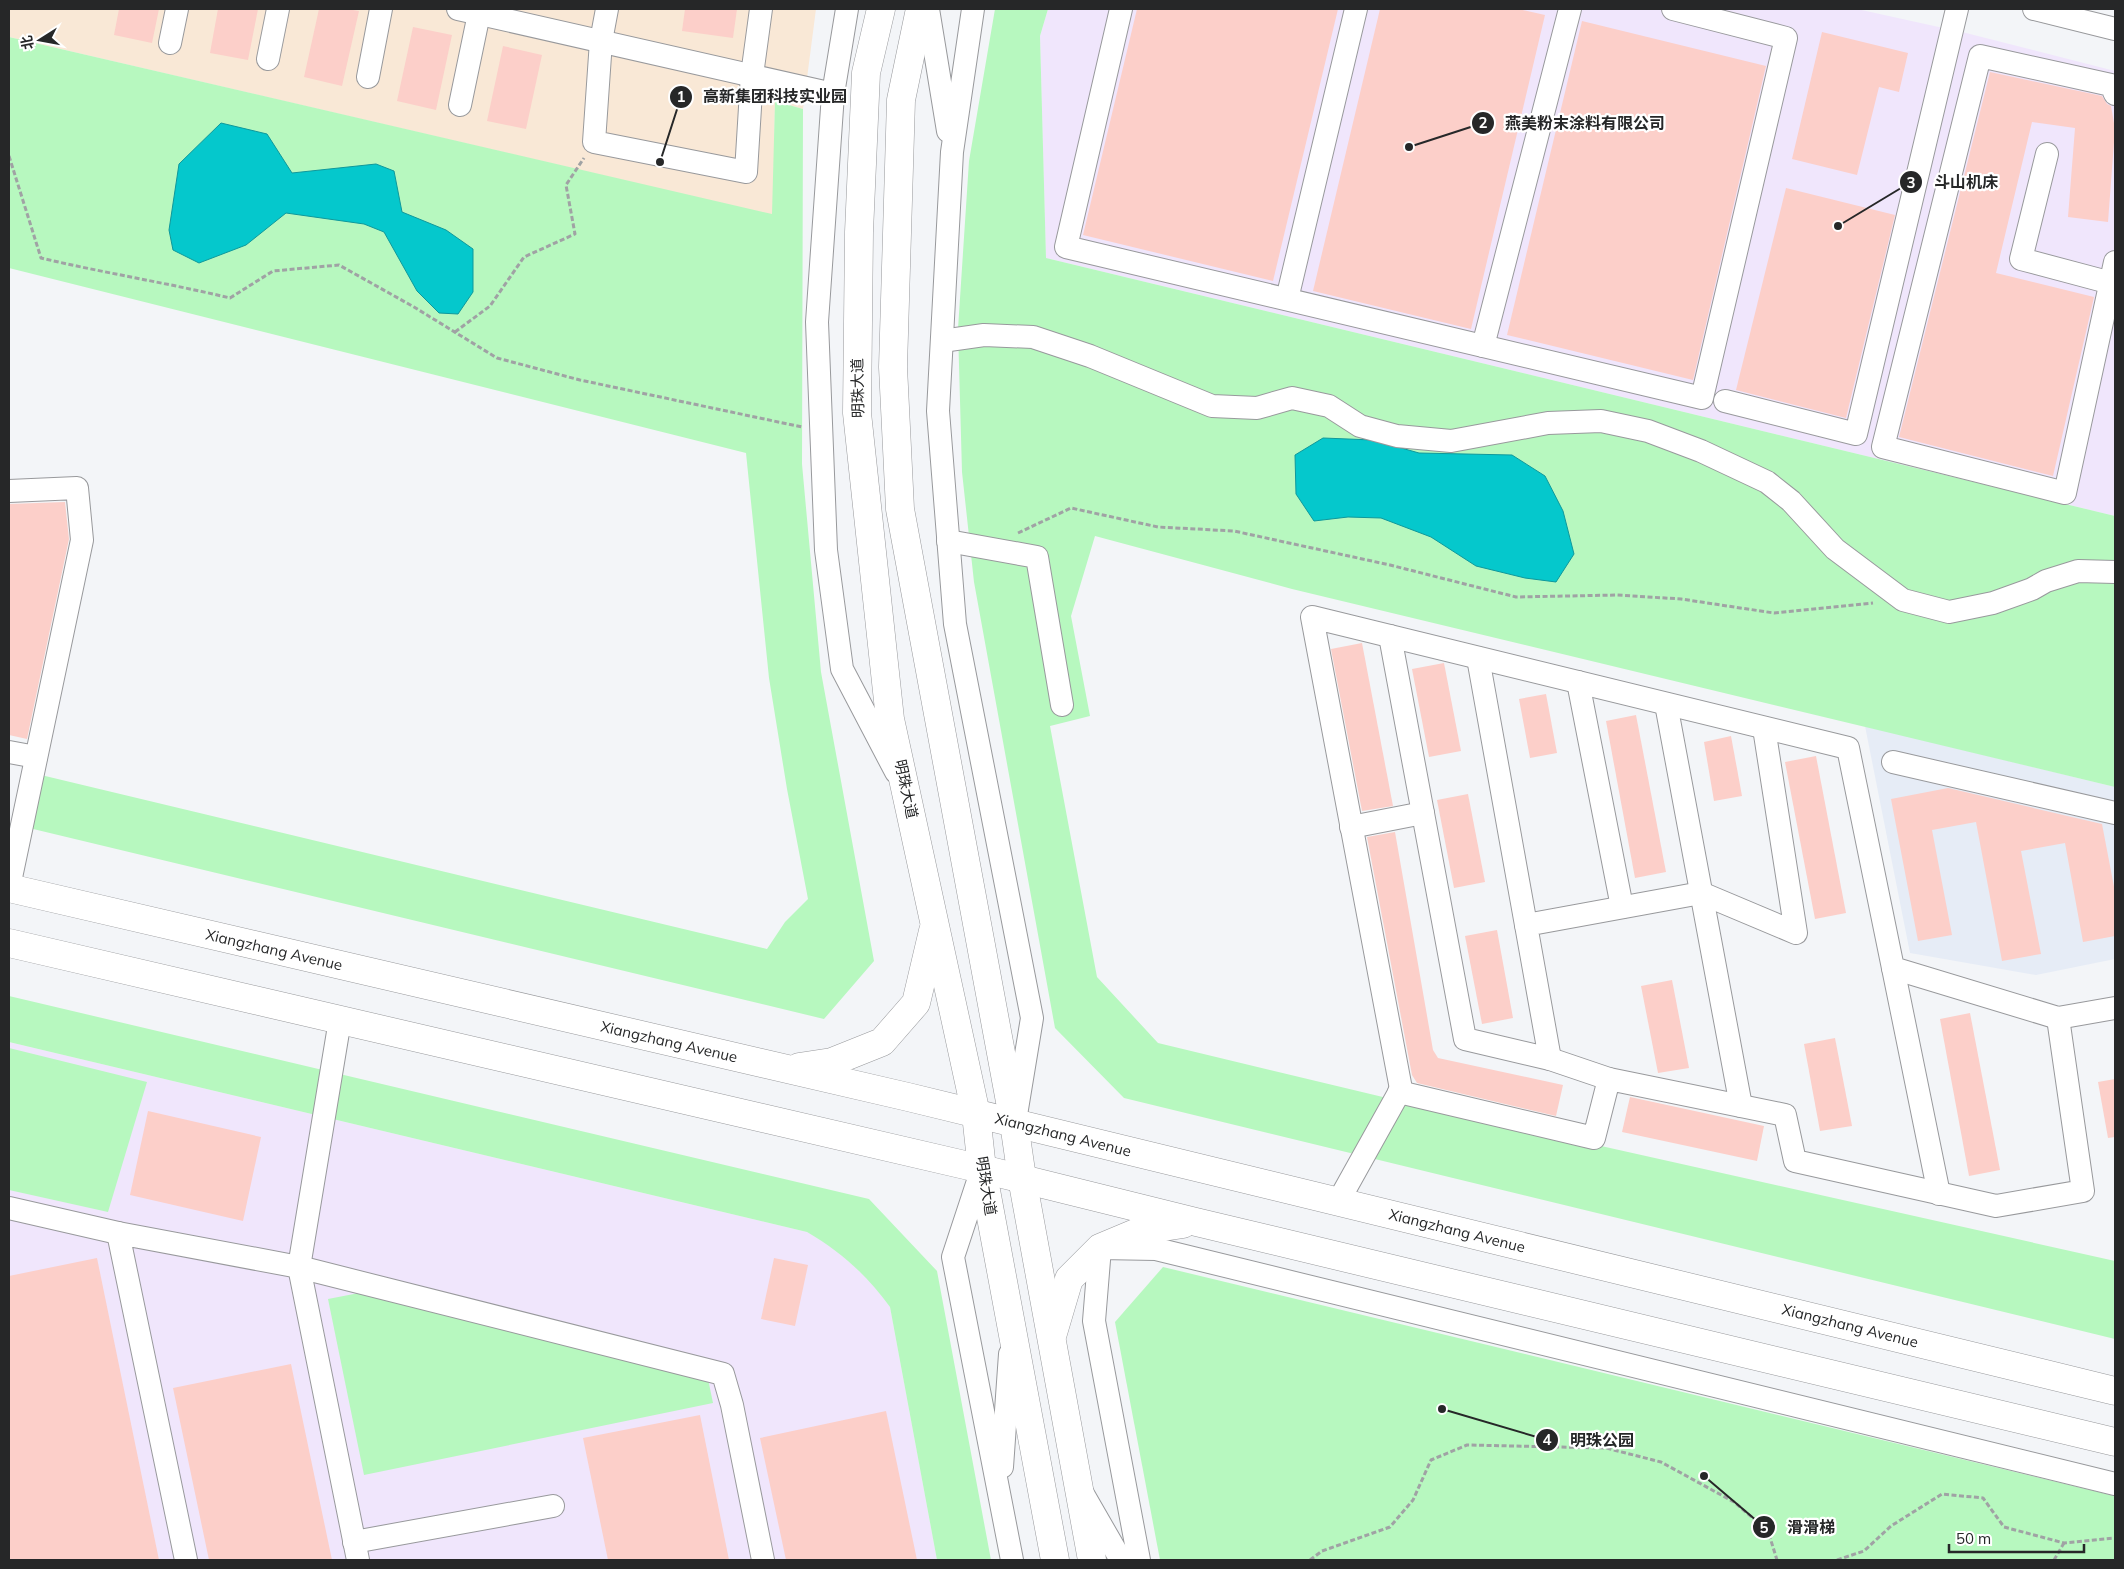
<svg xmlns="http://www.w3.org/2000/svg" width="2124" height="1569" font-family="Mulish,'Noto Sans SC',sans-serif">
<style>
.commercial{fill:#f9e8d6}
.industrial{fill:#f0e6fc}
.built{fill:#e6ecf6}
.green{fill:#b7f8bf}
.water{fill:#05c8cc;stroke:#0f989b}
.building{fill:#fccfc9}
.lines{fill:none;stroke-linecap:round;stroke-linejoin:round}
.minor-casing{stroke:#98999c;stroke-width:24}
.major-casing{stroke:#98999c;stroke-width:29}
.path{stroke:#a0a2a4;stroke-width:3;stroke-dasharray:5 2.5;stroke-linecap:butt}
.minor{stroke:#fff;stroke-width:22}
.major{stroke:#fff;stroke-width:28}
.labels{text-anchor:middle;stroke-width:4.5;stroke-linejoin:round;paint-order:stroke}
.street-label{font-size:15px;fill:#262728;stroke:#fff}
.leader{fill:none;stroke:#262728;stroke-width:2}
.callout-dot{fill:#262728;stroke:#fff;stroke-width:2}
.mark-label{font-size:15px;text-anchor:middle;font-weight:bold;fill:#fff}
.callout-label{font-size:16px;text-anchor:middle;font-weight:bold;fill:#262728;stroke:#fff;stroke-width:4.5;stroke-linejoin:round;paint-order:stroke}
</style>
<rect width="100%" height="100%" fill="#f3f5f8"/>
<polygon class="commercial" points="9,9 816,9 803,109 775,101 773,215 9,37"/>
<g class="industrial">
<polygon points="1048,9 1857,9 1966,33 2115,71 2115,516 1046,258 1040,36"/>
<polygon points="9,1042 807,1232 831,1246 852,1264 873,1284 890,1307 937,1560 9,1560"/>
</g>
<polygon class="built" points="1865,726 2115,787 2115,959 2036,975 1910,953"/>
<g class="green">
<polygon points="995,9 1048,9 1040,36 1046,258 2115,516 2115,787 1292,589 1095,536 1071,616 1090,716 1050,726 1097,977 1158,1043 1387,1098 2115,1261 2115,1339 1124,1098 1055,1028 974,582 962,472 958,329 969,161"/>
<polygon points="9,37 772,214 775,101 803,109 802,464 821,672 874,961 824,1019 29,828 41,775 767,949 785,922 808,899 787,789 769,678 746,453 9,268"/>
<path d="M9 996 869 1199 937 1271 991 1560H937L890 1307C867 1275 841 1252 807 1232L9 1042Z"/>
<polygon points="9,1048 147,1082 108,1212 9,1190"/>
<polygon points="1163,1267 2115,1496 2115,1560 1160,1560 1115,1322"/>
<polygon points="359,1293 708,1379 713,1403 364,1475 328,1299"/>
</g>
<g class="water">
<polygon points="221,123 267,134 292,173 376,164 394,171 402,212 446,230 473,249 473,292 458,314 439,313 417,291 384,232 364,224 286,213 246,245 199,263 173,250 169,230 179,164"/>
<polygon points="1323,438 1373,440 1419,453 1512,455 1545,476 1563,511 1574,554 1556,582 1525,578 1476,566 1431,537 1381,518 1348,517 1314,521 1296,494 1295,455"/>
</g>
<g class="building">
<polygon points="119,9 159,9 152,43 114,35"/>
<polygon points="218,9 258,9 248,60 210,53"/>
<polygon points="319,9 347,9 359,11 342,86 304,77"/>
<polygon points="685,9 737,9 733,38 682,31"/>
<polygon points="1137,9 1338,9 1273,281 1083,235"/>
<polygon points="1380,9 1518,9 1545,15 1471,329 1313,291"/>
<polygon points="1582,21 1766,66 1693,380 1507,335"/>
<polygon points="413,27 452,35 436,110 397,101"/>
<polygon points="1822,32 1908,53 1899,92 1879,87 1857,175 1792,159"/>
<polygon points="503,46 542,55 526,129 487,121"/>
<polygon points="1990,72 2102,96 2107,104 2111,106 2115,129 2108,222 2068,217 2075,128 2032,122 1996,273 2094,297 2053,476 1899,437"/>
<polygon points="1786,188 1895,215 1846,418 1736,390"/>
<polygon points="65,502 69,539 27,739 9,735 9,504"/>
<polygon points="1362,643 1393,806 1362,811 1331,649"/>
<polygon points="1444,663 1461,751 1429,757 1412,669"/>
<polygon points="1546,694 1557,753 1530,758 1519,699"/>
<polygon points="1636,715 1666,872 1635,878 1606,721"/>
<polygon points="1731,736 1742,796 1714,801 1704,742"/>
<polygon points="1816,756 1846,913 1815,919 1785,762"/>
<polygon points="1948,788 2102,824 2115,892 2115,936 2083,942 2065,843 2021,851 2041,954 2002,961 1976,822 1932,830 1952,935 1918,941 1891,799"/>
<polygon points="1468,794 1485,882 1454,888 1437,800"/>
<polygon points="1395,832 1433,1050 1438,1058 1563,1085 1556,1116 1417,1083 1412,1075 1367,837"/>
<polygon points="1497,930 1513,1018 1482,1024 1465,936"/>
<polygon points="1672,980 1689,1068 1658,1073 1641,986"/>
<polygon points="1970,1013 2000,1170 1969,1176 1940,1019"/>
<polygon points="1835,1038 1852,1126 1820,1131 1804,1044"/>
<polygon points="2115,1079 2115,1137 2108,1138 2098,1082"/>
<polygon points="1630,1097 1764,1126 1757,1161 1622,1132"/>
<polygon points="148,1111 261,1137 243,1221 130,1195"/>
<polygon points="97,1258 159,1560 9,1560 9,1276"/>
<polygon points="774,1258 808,1265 795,1326 761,1319"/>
<polygon points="291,1364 332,1560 209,1560 173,1388"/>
<polygon points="886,1411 917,1560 786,1560 760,1438"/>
<polygon points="700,1415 729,1560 608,1560 583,1438"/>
</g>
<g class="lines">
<g class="minor-casing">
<g id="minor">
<polyline points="458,9 833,94"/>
<polyline points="607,9 601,41 594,142 746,172 752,75 761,9"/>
<polyline points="847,9 833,94 817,322 826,550 842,669 896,772"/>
<polyline points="928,9 948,131"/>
<polyline points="973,9 952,152 938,411 955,624 1032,1018 1016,1115"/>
<polyline points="1121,9 1066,247 1702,398 1786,38 1673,9"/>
<polyline points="2034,9 2115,29"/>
<polyline points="170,43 177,9"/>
<polyline points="268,59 278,9"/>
<polyline points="368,77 381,9"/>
<polyline points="2115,94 2111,85 1980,56 1883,447 2065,493 2115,262"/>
<polyline points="460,105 480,9"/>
<polyline points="2047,154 2021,259 2115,284"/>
<polyline points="1287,299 1356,9"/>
<polyline points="942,341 984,335 1033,337 1090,356 1212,406 1257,408 1292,398 1329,406 1360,426 1397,436 1451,441 1548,423 1601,421 1648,431 1701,451 1767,482 1791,501 1835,549 1903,600 1949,612 1993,603 2032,589 2046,581 2078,571 2115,572"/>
<polyline points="1483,346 1570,9"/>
<polyline points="1725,401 1856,434 1957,9"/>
<polyline points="9,491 77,488 82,540 9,887"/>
<polyline points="948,541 1037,557 1062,705"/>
<polyline points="1390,636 1465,1039 1550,1059 1526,925 1701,893 1796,933 1764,728"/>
<polyline points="1478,658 1526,925"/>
<polyline points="1578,682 1622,907"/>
<polyline points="1666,704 1741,1106"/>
<polyline points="9,752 36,757"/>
<polyline points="1893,762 2115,813"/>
<polyline points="1351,827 1423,813"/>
<polyline points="1893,968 1939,1194"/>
<polyline points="340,1020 299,1267 358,1560"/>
<polyline points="1550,1059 1609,1079"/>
<polyline points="1399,1092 1594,1138 1609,1079 1785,1115 1795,1161 1996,1206 2083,1191 2058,1018"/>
<polyline points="982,1169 953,1257 1012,1560"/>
<polyline points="1338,1202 1401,1089 1312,617 1848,748 1893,968 2058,1018 2115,1008"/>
<polyline points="9,1208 118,1233"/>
<polyline points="1002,1467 1010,1354"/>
<polyline points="1083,1494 1121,1560"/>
<polyline points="354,1542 553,1506"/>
<polyline points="186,1560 118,1233 299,1267 723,1374 732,1405 763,1560"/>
<polyline points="1139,1560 1094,1321 1100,1248 1156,1249 2115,1484"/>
</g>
</g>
<g class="major-casing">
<g id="major">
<polyline points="881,9 866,73 859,232 857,413 890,719 976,1114 982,1169 1055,1560"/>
<polyline points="920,9 901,100 893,367 900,509 1014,1123 1022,1178 1092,1560"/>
<polyline points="9,888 908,1097 2115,1391"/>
<polyline points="9,943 982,1169 1196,1222 2115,1442"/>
<polyline points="799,1067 832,1062 882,1042 916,1003 933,931"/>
<polyline points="1053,1333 1069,1279 1100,1248 1143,1230 1183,1224"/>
</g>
</g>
<g class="path">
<path d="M9 156 41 258C104 273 168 283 230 298L273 271 339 265 414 307 497 358 580 380 802 427"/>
<polyline points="455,332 490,306 524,257 575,234 566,185 584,158"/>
<polyline points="1018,533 1071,508 1158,527 1234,531 1390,565 1516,597 1617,595 1681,599 1774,613 1873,603"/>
<polyline points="1310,1560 1322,1551 1390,1527 1413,1500 1431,1460 1467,1445 1606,1448 1661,1462 1734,1502 1768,1531 1777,1560"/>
<polyline points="1837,1560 1864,1551 1891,1526 1942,1494 1983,1498 2004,1527 2064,1543 2115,1538"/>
<polyline points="2054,1560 2064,1543"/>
</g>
<use href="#minor" class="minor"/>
<use href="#major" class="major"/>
</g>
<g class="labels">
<g class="street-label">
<text transform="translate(858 388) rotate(-91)" y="5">明珠大道</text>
<text transform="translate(906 789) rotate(78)" y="5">明珠大道</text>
<text transform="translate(274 950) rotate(13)" y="5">Xiangzhang Avenue</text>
<text transform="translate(669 1042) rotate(13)" y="5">Xiangzhang Avenue</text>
<text transform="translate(1063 1135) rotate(14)" y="5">Xiangzhang Avenue</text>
<text transform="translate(986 1186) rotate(81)" y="5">明珠大道</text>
<text transform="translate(1457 1231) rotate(14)" y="5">Xiangzhang Avenue</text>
<text transform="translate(1850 1326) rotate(14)" y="5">Xiangzhang Avenue</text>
</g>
</g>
<path class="leader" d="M660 162L681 97M1409 147L1483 123M1838 226L1911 182M1442 1409L1547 1440M1704 1476L1764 1527"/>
<g class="callout-dot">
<circle cx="660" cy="162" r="5"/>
<circle cx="1409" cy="147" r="5"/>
<circle cx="1838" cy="226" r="5"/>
<circle cx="1442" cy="1409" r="5"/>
<circle cx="1704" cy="1476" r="5"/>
<circle cx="681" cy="97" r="12"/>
<circle cx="1483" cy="123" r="12"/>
<circle cx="1911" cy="182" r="12"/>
<circle cx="1547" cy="1440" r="12"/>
<circle cx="1764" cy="1527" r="12"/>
</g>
<g class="mark-label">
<text x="681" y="102">1</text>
<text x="1483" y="128">2</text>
<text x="1911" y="188">3</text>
<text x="1547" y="1445">4</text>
<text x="1764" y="1533">5</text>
</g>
<g class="callout-label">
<text x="775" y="102">高新集团科技实业园</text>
<text x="1585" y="129">燕美粉末涂料有限公司</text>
<text x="1966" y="188">斗山机床</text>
<text x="1602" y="1446">明珠公园</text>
<text x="1811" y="1533">滑滑梯</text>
</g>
<rect width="2124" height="1569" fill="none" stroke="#262728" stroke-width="20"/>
<g transform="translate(40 40) rotate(259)" stroke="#ffffff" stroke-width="4" paint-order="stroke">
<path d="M0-4L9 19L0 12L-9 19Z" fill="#262728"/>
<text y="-8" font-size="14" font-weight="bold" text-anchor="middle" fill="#262728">北</text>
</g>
<path d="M1949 1544v8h135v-8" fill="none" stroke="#262728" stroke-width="2.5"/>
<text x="1956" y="1544" font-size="15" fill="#262728" stroke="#ffffff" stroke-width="4" paint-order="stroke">50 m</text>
</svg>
